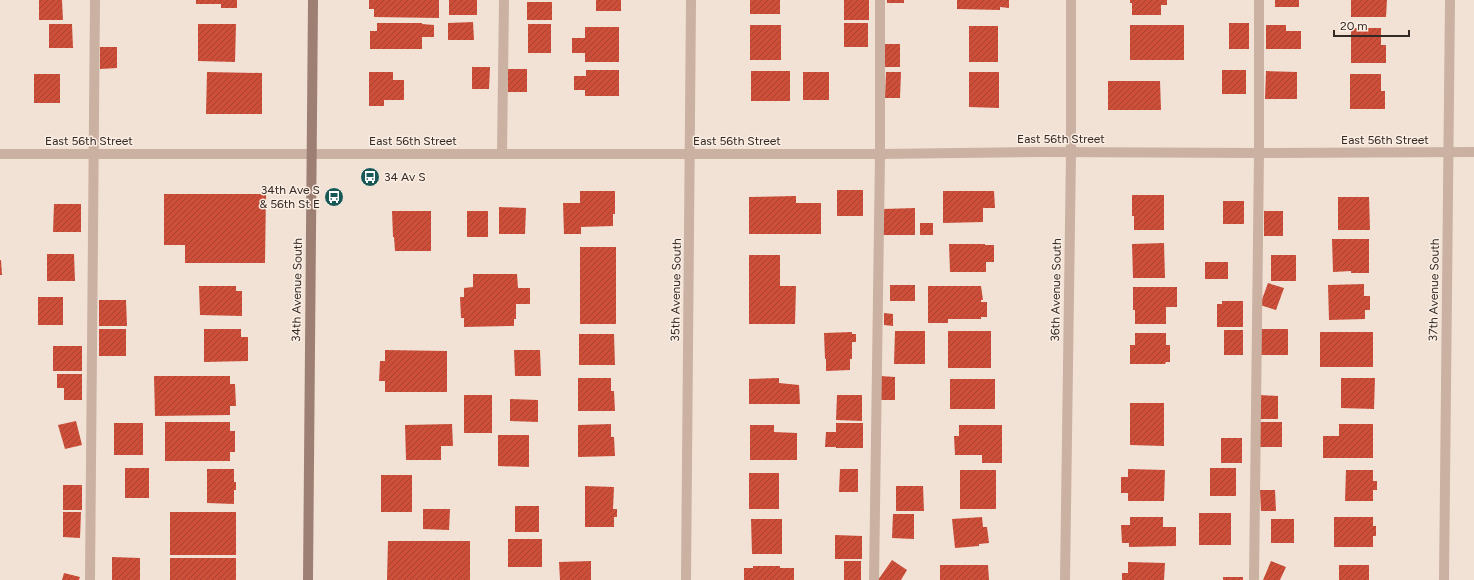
<svg xmlns="http://www.w3.org/2000/svg" width="1474" height="580" font-family="Figtree,sans-serif">
<style>
.building{fill:url(#building-hatch)}
.lines{fill:none;stroke-linecap:round;stroke-linejoin:round}
.lane{stroke:#cab1a2;stroke-width:10}
.street{stroke:#cab1a2;stroke-width:10}
.secondary{stroke:#9e7f73;stroke-width:10}
.labels{text-anchor:middle;stroke-width:3;stroke-linejoin:round;paint-order:stroke}
.street-label{font-size:12px;fill:#342825;stroke:#faede2}
.poi-label{font-size:12px;fill:#342825;stroke:#faede2;text-anchor:start}
</style>
<defs>
<pattern id="building-hatch" width="6" height="6" patternUnits="userSpaceOnUse"><rect width="6" height="6" fill="#cd4f39"/><path d="M-1 1l2-2M0 6l6-6M5 7l2-2" fill="none" stroke="#a74230"/></pattern>
</defs>
<rect width="100%" height="100%" fill="#f2e2d6"/>
<g class="building">
<polygon points="39,0 62,0 63,20 39,20"/>
<polygon points="196,0 237,0 237,8 221,8 221,4 196,4"/>
<polygon points="369,0 439,0 439,18 374,17 374,9 369,9"/>
<rect x="449" y="0" width="28" height="15"/>
<rect x="596" y="0" width="25" height="11"/>
<rect x="750" y="0" width="30" height="14"/>
<rect x="844" y="0" width="25" height="20"/>
<rect x="887" y="0" width="17" height="3"/>
<polygon points="957,0 1009,0 1009,8 1000,7 1000,10 957,9"/>
<polygon points="1130,0 1167,0 1167,5 1161,5 1161,15 1132,15 1132,3 1130,3"/>
<rect x="1275" y="0" width="24" height="7"/>
<polygon points="1351,0 1387,0 1386,17 1351,17"/>
<rect x="527" y="2" width="25" height="18"/>
<polygon points="473,22 474,40 448,40 448,23"/>
<polygon points="377,23 422,23 422,24 434,25 434,37 422,37 422,49 370,49 370,31 377,31"/>
<rect x="844" y="23" width="24" height="24"/>
<rect x="1229" y="23" width="20" height="26"/>
<polygon points="49,24 72,24 73,48 49,48"/>
<polygon points="198,24 236,24 235,62 198,61"/>
<rect x="528" y="24" width="23" height="29"/>
<rect x="750" y="25" width="31" height="35"/>
<rect x="1130" y="25" width="54" height="35"/>
<polygon points="1266,25 1286,25 1286,31 1301,31 1301,49 1266,49"/>
<rect x="969" y="26" width="29" height="36"/>
<polygon points="585,27 619,27 619,62 585,62 585,53 572,53 572,38 585,38"/>
<polygon points="1351,28 1381,28 1381,45 1386,45 1386,63 1351,63"/>
<rect x="885" y="44" width="15" height="23"/>
<polygon points="100,47 117,47 117,68 100,69"/>
<polygon points="472,67 490,67 489,89 472,89"/>
<rect x="508" y="69" width="19" height="23"/>
<polygon points="586,70 619,70 619,96 585,96 585,90 574,90 574,76 586,76"/>
<rect x="1222" y="70" width="24" height="24"/>
<rect x="751" y="71" width="39" height="30"/>
<polygon points="1266,71 1297,72 1297,99 1265,99"/>
<polygon points="207,72 262,73 262,114 206,114"/>
<polygon points="369,72 393,72 393,80 404,80 404,100 384,100 384,106 369,106"/>
<rect x="803" y="72" width="26" height="28"/>
<polygon points="886,72 901,72 900,98 885,98"/>
<polygon points="969,72 999,72 999,108 969,107"/>
<rect x="34" y="74" width="26" height="29"/>
<polygon points="1350,74 1381,74 1381,91 1385,91 1385,109 1350,109"/>
<polygon points="1108,81 1160,81 1161,110 1108,110"/>
<rect x="837" y="190" width="26" height="26"/>
<polygon points="580,191 615,191 615,214 613,214 613,226 581,227 581,234 564,234 563,203 580,203"/>
<polygon points="943,191 994,191 995,208 983,208 983,222 943,223"/>
<polygon points="164,194 266,194 265,263 185,263 185,245 164,245"/>
<polygon points="1132,195 1164,195 1164,230 1134,230 1134,216 1132,216"/>
<polygon points="796,196 796,203 821,203 821,234 749,234 749,197"/>
<polygon points="1338,197 1369,197 1370,230 1338,230"/>
<rect x="1223" y="201" width="21" height="23"/>
<polygon points="54,204 81,204 81,232 53,232"/>
<polygon points="499,207 526,208 525,234 499,234"/>
<polygon points="915,208 915,235 883,235 883,209"/>
<polygon points="392,211 431,211 431,251 395,251 394,237 393,237"/>
<rect x="467" y="211" width="21" height="26"/>
<rect x="1264" y="211" width="19" height="25"/>
<rect x="920" y="223" width="13" height="12"/>
<polygon points="1332,239 1369,239 1369,273 1351,273 1351,271 1333,272"/>
<polygon points="1164,243 1165,278 1133,278 1132,244"/>
<polygon points="949,244 985,244 985,245 994,245 994,262 986,262 986,272 950,272"/>
<rect x="580" y="247" width="36" height="77"/>
<polygon points="47,254 74,254 75,281 47,281"/>
<polygon points="749,255 780,255 780,286 796,286 795,324 749,324"/>
<rect x="1271" y="255" width="25" height="26"/>
<polygon points="0,260 1,260 2,275 0,275"/>
<rect x="1205" y="262" width="23" height="17"/>
<polygon points="473,274 517,274 518,288 530,288 530,304 516,304 516,319 514,319 514,326 464,327 464,318 461,318 460,297 464,297 464,288 473,287"/>
<polygon points="1268,283 1284,288 1276,310 1260,305"/>
<polygon points="1364,284 1364,296 1370,296 1370,310 1365,310 1365,319 1329,320 1328,285"/>
<rect x="890" y="285" width="25" height="16"/>
<polygon points="199,286 236,286 236,291 242,291 242,316 200,315"/>
<polygon points="928,286 981,286 983,300 981,300 981,302 987,302 987,317 981,317 981,319 948,319 948,323 928,323"/>
<polygon points="1133,287 1177,287 1177,307 1166,307 1166,324 1135,324 1135,310 1133,310"/>
<rect x="38" y="297" width="25" height="28"/>
<polygon points="99,300 126,300 127,326 99,326"/>
<polygon points="1222,301 1243,301 1243,327 1217,327 1217,304 1222,304"/>
<polygon points="884,313 893,314 893,326 884,325"/>
<rect x="99" y="329" width="27" height="27"/>
<polygon points="204,329 241,329 241,337 248,337 248,361 204,362"/>
<rect x="1260" y="329" width="28" height="26"/>
<rect x="1224" y="330" width="19" height="25"/>
<polygon points="895,331 925,331 925,364 894,364"/>
<rect x="948" y="331" width="43" height="37"/>
<polygon points="852,332 852,334 856,334 856,342 852,342 852,359 850,359 850,370 826,371 826,359 825,359 824,333"/>
<rect x="1320" y="332" width="53" height="35"/>
<polygon points="1135,333 1166,333 1166,345 1170,345 1170,362 1166,362 1165,364 1130,364 1130,345 1135,345"/>
<polygon points="579,334 614,334 615,365 579,365"/>
<rect x="53" y="346" width="29" height="25"/>
<polygon points="385,350 447,351 447,392 385,392 385,381 379,381 380,361 385,361"/>
<polygon points="514,350 540,350 541,376 515,376"/>
<polygon points="57,374 82,374 82,400 64,400 64,388 57,388"/>
<polygon points="154,376 230,376 230,384 235,384 236,406 230,406 230,415 155,416"/>
<polygon points="880,376 895,377 895,400 880,400"/>
<polygon points="578,378 611,378 611,391 614,391 615,411 578,411"/>
<polygon points="779,378 779,383 799,385 800,404 749,404 749,379"/>
<polygon points="1341,378 1375,378 1374,409 1341,408"/>
<rect x="950" y="379" width="45" height="30"/>
<rect x="464" y="395" width="28" height="38"/>
<polygon points="837,395 862,395 862,421 836,420"/>
<polygon points="1260,395 1278,396 1278,419 1260,419"/>
<polygon points="510,399 538,400 538,422 510,421"/>
<polygon points="1130,403 1164,403 1164,446 1130,445"/>
<polygon points="76,421 82,445 65,449 58,425"/>
<polygon points="165,422 230,422 230,431 235,431 235,452 230,452 230,461 165,461"/>
<rect x="1260" y="422" width="22" height="25"/>
<rect x="114" y="423" width="29" height="32"/>
<polygon points="836,423 863,423 863,448 836,448 836,447 825,447 826,432 836,432"/>
<polygon points="452,424 453,446 441,446 441,460 406,460 405,425"/>
<polygon points="611,424 611,437 614,437 615,456 578,457 578,425"/>
<polygon points="1339,424 1373,424 1373,458 1323,458 1323,436 1339,436"/>
<polygon points="750,425 774,425 774,432 797,433 797,460 750,460"/>
<polygon points="959,425 1002,425 1002,463 982,463 982,455 955,455 954,436 959,436"/>
<polygon points="498,435 529,435 529,467 498,466"/>
<rect x="1221" y="438" width="21" height="25"/>
<rect x="125" y="468" width="24" height="30"/>
<rect x="1210" y="468" width="26" height="28"/>
<polygon points="207,469 234,469 234,482 236,482 236,490 234,490 234,504 207,503"/>
<polygon points="840,469 858,469 858,492 839,492"/>
<polygon points="1128,469 1165,470 1164,501 1128,501 1128,493 1121,493 1121,477 1128,477"/>
<rect x="960" y="470" width="36" height="39"/>
<polygon points="1346,470 1373,470 1373,481 1377,481 1377,490 1373,490 1373,501 1345,501"/>
<rect x="749" y="473" width="30" height="36"/>
<rect x="381" y="475" width="31" height="37"/>
<rect x="63" y="485" width="19" height="25"/>
<polygon points="585,486 614,487 613,509 617,509 617,517 614,517 614,527 585,527"/>
<polygon points="896,486 923,486 924,511 896,511"/>
<polygon points="1260,490 1275,490 1276,511 1261,511"/>
<rect x="515" y="506" width="24" height="26"/>
<polygon points="423,509 450,509 449,530 423,529"/>
<polygon points="63,512 81,512 80,538 63,537"/>
<rect x="170" y="512" width="66" height="43"/>
<rect x="1199" y="513" width="32" height="32"/>
<polygon points="893,514 914,514 914,539 892,538"/>
<polygon points="982,517 983,527 987,527 989,543 979,544 979,546 955,548 952,519"/>
<polygon points="1130,517 1163,517 1163,527 1176,527 1176,546 1129,547 1129,543 1122,543 1121,525 1130,525"/>
<polygon points="1334,517 1373,517 1373,526 1376,526 1376,536 1373,536 1373,547 1334,547"/>
<polygon points="751,519 782,519 782,554 752,554"/>
<rect x="1271" y="519" width="23" height="24"/>
<polygon points="835,535 862,536 862,559 835,559"/>
<rect x="508" y="539" width="34" height="28"/>
<polygon points="388,541 470,541 470,580 387,580"/>
<polygon points="112,557 140,558 140,580 112,580"/>
<rect x="170" y="558" width="66" height="22"/>
<polygon points="892,560 907,570 901,580 878,580"/>
<polygon points="591,561 591,580 560,580 559,562"/>
<rect x="844" y="561" width="17" height="19"/>
<polygon points="1271,561 1286,567 1280,580 1263,580"/>
<polygon points="1128,562 1165,563 1164,580 1122,580 1122,573 1128,573"/>
<polygon points="940,565 988,565 989,580 940,580"/>
<rect x="1339" y="565" width="30" height="15"/>
<polygon points="753,566 780,566 780,568 794,568 794,580 744,580 744,568 753,568"/>
<polygon points="64,573 80,577 79,580 62,580"/>
<rect x="1223" y="577" width="20" height="3"/>
</g>
<g class="lines">
<g class="lane">
<polyline points="502,153 504,0"/>
<polyline points="90,580 95,0"/>
<polyline points="874,580 880,154 880,0"/>
<polyline points="1254,580 1259,153 1259,0"/>
</g>
<g class="street">
<polyline points="0,154 880,154 1044,152 1259,153 1474,152"/>
<polyline points="686,580 691,0"/>
<polyline points="1065,580 1071,152 1071,0"/>
<polyline points="1444,580 1450,0"/>
</g>
<polyline class="secondary" points="308,580 313,0"/>
</g>
<defs>
<g id="bus-disc" transform="scale(1)"><circle r="9.5" fill="#185856" stroke="#faede2"/><path d="M-5-6H5V4H4V6H2V4H-2V6H-4V4H-5ZM-3.5-4V0h7V-4ZM-3.5 1.2v1.5H-2V1.2ZM2 1.2v1.5H3.5V1.2Z" fill="#fff"/></g>
</defs>
<g fill-rule="evenodd">
<use href="#bus-disc" x="370" y="177"/>
<use href="#bus-disc" x="334" y="197"/>
</g>
<g class="labels">
<g class="street-label">
<text x="1061" y="143">East 56th Street</text>
<text x="1385" y="144">East 56th Street</text>
<text x="89" y="145">East 56th Street</text>
<text x="413" y="145">East 56th Street</text>
<text x="737" y="145">East 56th Street</text>
<text transform="translate(297 290) rotate(-89)" y="4">34th Avenue South</text>
<text transform="translate(676 290) rotate(-89)" y="4">35th Avenue South</text>
<text transform="translate(1056 290) rotate(-89)" y="4">36th Avenue South</text>
<text transform="translate(1434 290) rotate(-89)" y="4">37th Avenue South</text>
</g>
<g class="poi-label">
<text x="384" y="181">34 Av S</text>
<text x="320" y="194" text-anchor="end">34th Ave S<tspan x="320" dy="14">&amp; 56th St E</tspan></text>
</g>
</g>
<path d="M1334 30v6h75v-6" fill="none" stroke="#342825" stroke-width="2"/>
<text x="1340" y="30" font-size="12" fill="#342825" stroke="#faede2" stroke-width="3" paint-order="stroke">20 m</text>
</svg>
